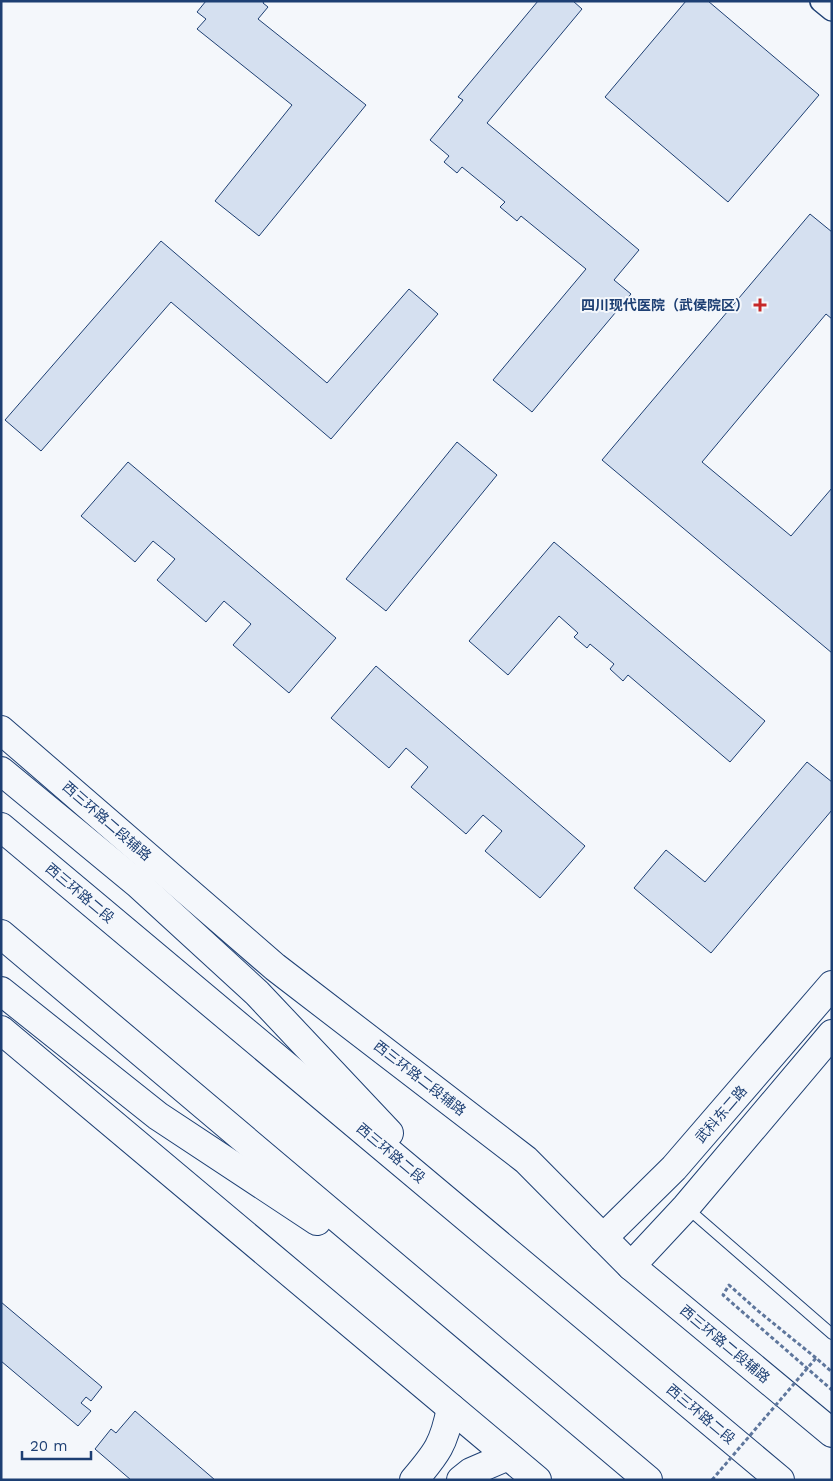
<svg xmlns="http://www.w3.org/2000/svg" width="833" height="1481" font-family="'Work Sans','Noto Sans SC',sans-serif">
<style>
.building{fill:#d5e0f0;stroke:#1d3f73}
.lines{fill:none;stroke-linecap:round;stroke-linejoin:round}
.lane-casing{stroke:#1d3f73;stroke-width:12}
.street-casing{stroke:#1d3f73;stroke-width:24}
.secondary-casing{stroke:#1d3f73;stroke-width:30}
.highway-casing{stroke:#1d3f73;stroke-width:30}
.path{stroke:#5e769c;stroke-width:3;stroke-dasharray:4 2.5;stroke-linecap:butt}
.lane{stroke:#f4f7fb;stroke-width:10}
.street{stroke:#f4f7fb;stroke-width:21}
.secondary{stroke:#f4f7fb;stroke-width:28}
.highway{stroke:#f4f7fb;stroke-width:28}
.path-bridge{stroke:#5e769c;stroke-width:3;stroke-dasharray:4 2.5;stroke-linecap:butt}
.poi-dot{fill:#c62828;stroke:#f4f7fb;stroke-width:2}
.labels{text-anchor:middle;stroke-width:4;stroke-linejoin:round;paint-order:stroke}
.poi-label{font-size:14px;font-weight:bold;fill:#1d3f73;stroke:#f4f7fb;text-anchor:end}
.street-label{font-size:14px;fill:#1d3f73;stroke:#f4f7fb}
</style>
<rect width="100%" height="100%" fill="#f4f7fb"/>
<g class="building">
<polygon points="206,1 264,1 263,3 268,7 258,19 366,105 259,236 215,201 292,105 197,29 206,19 197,12"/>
<polygon points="538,1 573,1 582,9 487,123 639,250 614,280 631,294 532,412 493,380 586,269 521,216 517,221 500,207 505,202 462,167 457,173 444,162 449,156 430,140 463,100 458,97"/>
<polygon points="686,1 708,1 819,95 728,202 605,97"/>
<polygon points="810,214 832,232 832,319 826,314 702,462 791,536 832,488 832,653 602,460"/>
<polygon points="161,241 327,383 409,289 438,314 331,439 171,302 41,451 5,420"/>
<polygon points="457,442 497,475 386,611 346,579"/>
<polygon points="128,462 336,638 289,693 233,645 251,624 224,601 206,622 157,580 175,559 153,541 135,562 81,516"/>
<polygon points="554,542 765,721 730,762 628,675 623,681 610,669 614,664 590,644 587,648 574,637 578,633 559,616 508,675 469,641"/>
<polygon points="376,666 585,846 540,898 485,851 502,831 483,815 466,834 411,787 428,767 406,748 389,768 331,718"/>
<polygon points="807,762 832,782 832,810 711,953 634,888 666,850 705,882"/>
<polygon points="1,1302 102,1387 91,1401 86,1397 81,1403 91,1411 78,1426 1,1361"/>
<polygon points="135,1411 215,1480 131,1480 95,1449 111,1429 116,1433"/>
</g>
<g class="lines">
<g class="lane-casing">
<polyline id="lane" points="687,1208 832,1334"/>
</g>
<g class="street-casing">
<polyline id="street" points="821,1 832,10"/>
</g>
<g class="secondary-casing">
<g id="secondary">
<polyline points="1,730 275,967 526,1160 631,1266 832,1433"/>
<polyline points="1,1030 537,1480"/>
<polyline points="603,1238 674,1168 832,985"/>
<polyline points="631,1266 686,1207 832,1034"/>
<path d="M414 1480C437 1453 444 1444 451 1408"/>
<polyline points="461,1480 471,1472 508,1456"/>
</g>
</g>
<g class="highway-casing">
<g id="highway">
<polyline points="1,771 138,884 257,993 389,1133"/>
<polyline points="1,827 780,1480"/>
<polyline points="1,934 648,1480"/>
<polyline points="1,991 158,1116 317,1221"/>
</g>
</g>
<polyline class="path" points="816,1358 757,1310 729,1285 723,1295 832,1390"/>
<use href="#lane" class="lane"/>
<use href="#street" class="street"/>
<use href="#secondary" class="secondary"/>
<use href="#highway" class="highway"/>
<polyline class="path-bridge" points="712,1480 816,1358 832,1372"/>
</g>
<path class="poi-dot" d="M757.5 297.5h5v5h5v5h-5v5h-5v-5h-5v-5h5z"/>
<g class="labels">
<g class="poi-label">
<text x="749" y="310">四川现代医院（武侯院区）</text>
</g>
<g class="street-label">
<text transform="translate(107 821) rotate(41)" y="5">西三环路二段辅路</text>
<text transform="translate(80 893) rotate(40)" y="5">西三环路二段</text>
<text transform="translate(420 1078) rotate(38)" y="5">西三环路二段辅路</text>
<text transform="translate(721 1114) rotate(-49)" y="5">武科东二路</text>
<text transform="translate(391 1153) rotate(40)" y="5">西三环路二段</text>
<text transform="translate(725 1344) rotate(40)" y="5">西三环路二段辅路</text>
<text transform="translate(701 1414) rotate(40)" y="5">西三环路二段</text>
</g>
</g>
<rect width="833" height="1481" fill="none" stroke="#1d3f73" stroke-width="5"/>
<path d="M22 1451v8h69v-8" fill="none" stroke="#1d3f73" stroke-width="2.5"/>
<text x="30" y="1451" font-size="15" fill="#1d3f73" stroke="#f4f7fb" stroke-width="4" paint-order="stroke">20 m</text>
</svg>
